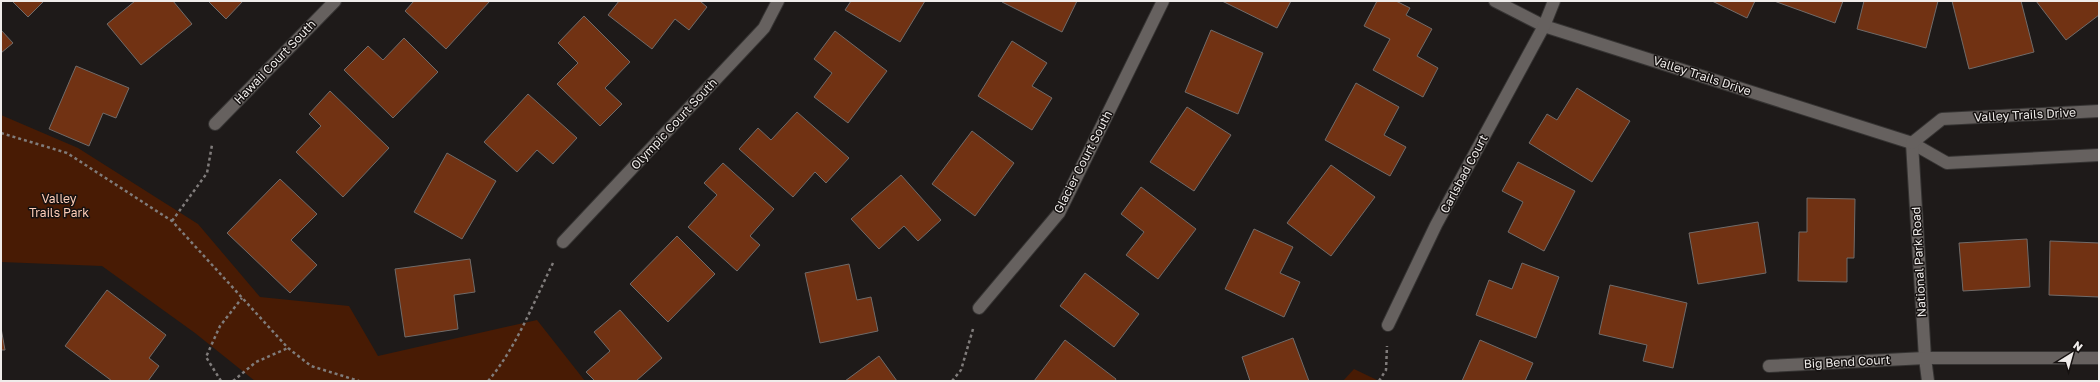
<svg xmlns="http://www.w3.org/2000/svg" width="2100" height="382" font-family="'Golos Text',sans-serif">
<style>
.green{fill:#481b04}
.building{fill:#713213;stroke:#706b69}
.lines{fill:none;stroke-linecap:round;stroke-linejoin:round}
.street-casing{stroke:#363433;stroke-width:14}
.path{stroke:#807c7b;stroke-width:2.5;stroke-dasharray:3 3;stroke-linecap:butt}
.street{stroke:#66615f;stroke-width:12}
.labels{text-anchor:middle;stroke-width:3;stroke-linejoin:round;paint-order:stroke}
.street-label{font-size:12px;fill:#efecea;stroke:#151110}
.park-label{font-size:12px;fill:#fcccb7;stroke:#151110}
</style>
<rect width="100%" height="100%" fill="#1e1a19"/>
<g class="green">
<polygon points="1,115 78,148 198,224 260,297 349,306 378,356 537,320 585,381 255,381 195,333 102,266 1,262"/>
<polygon points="1354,369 1379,381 1343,381"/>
</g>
<g class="building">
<polygon points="12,1 44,1 28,17"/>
<polygon points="135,1 173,1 192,24 141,65 107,24"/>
<polygon points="208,1 243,1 226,19"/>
<polygon points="414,1 490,1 446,49 405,11"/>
<polygon points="619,1 700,1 707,7 689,30 675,19 652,49 608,15"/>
<polygon points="851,1 925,1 900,42 845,10"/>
<polygon points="1003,1 1077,1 1062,32 1002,2"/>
<polygon points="1222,1 1291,1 1277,28"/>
<polygon points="1377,1 1396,1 1410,8 1406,15 1432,29 1417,56 1438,68 1423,97 1373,70 1390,39 1364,26"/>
<polygon points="1712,1 1755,1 1747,18"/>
<polygon points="1774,1 1843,1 1835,23"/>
<polygon points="1864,1 1938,1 1926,48 1857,29"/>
<polygon points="1952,1 2021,1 2034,52 1969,69"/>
<polygon points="2036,1 2099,1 2099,15 2066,40"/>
<polygon points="584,16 630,62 605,88 622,104 600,126 557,84 578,63 558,43"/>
<polygon points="1,30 13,43 1,53"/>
<polygon points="1211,30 1263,53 1238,114 1185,92"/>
<polygon points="835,31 887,71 848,123 814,97 832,73 814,59"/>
<polygon points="404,38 438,72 393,118 344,70 368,46 383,60"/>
<polygon points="1012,41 1047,63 1032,86 1052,98 1032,130 978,96"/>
<polygon points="76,66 129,88 116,118 103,113 89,146 49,129"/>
<polygon points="1356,83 1399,107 1384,135 1406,147 1390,176 1325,140"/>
<polygon points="1577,88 1630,121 1592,182 1529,143 1547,114 1557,120"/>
<polygon points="330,91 389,148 343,197 296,152 321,126 309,114"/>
<polygon points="528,94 577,138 553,164 537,150 517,172 484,142"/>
<polygon points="1187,107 1231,135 1194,191 1150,162"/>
<polygon points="797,112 849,158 826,183 815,172 793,197 739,149 758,128 771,140"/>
<polygon points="972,131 1014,163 975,216 932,184"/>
<polygon points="447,153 496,181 462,239 414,212"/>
<polygon points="1518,162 1575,191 1544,251 1508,232 1523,202 1502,191"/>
<polygon points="723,163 774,209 750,236 760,245 737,271 688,227 717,195 704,183"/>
<polygon points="1331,165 1375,197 1331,256 1287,223"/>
<polygon points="901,175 941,220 918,241 904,226 879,249 851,219"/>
<polygon points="280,179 317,214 291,240 317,265 290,293 227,233"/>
<polygon points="1141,187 1196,229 1158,279 1126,255 1144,232 1121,214"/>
<polygon points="1807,198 1855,199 1854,258 1847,258 1847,282 1798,281 1799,232 1807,232"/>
<polygon points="1758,222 1766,273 1698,284 1689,233"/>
<polygon points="1254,229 1293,247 1280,273 1300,282 1284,317 1225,289"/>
<polygon points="677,236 715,274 668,322 630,284"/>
<polygon points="2027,239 2030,287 1963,291 1959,243"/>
<polygon points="2050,241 2099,243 2099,297 2049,295"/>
<polygon points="470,259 475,292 454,295 458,329 405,337 395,269"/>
<polygon points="1522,263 1559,277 1536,338 1476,315 1489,280 1512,289"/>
<polygon points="849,264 857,300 871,297 878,331 820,343 805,273"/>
<polygon points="1085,273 1139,314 1114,347 1060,306"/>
<polygon points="1610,285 1687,303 1673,368 1643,361 1647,345 1599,334"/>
<polygon points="107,290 166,335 149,358 159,366 148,381 112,381 65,346"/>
<polygon points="620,310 662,358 636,381 595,381 586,372 610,351 594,332"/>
<polygon points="1,328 5,350 1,350"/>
<polygon points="1293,338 1309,381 1250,381 1242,357"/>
<polygon points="1065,340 1116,379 1115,381 1034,381"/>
<polygon points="1480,340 1533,363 1525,381 1462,381"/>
<polygon points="879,356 897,381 845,381"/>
</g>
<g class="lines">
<g class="street-casing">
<g id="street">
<polyline points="1495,1 1544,26 1912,143 1947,163 2099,155"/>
<polyline points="215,124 335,1"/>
<polyline points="1912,143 1925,358 1928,381"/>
<polyline points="1912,143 1942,119 2099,111"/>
<polyline points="563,242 764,28 778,1"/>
<polyline points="979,308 1059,213 1163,1"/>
<polyline points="1388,325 1436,225 1544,26 1554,1"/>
<polyline points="1769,366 1925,358 2099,358"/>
</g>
</g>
<g class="path">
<polyline points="1,133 67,153 172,221 288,348 311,366 359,381"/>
<polyline points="172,221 207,173 212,145"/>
<polyline points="221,381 206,357 220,326 242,298"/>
<polyline points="233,381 256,362 288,348"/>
<path d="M488 381C517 347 534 301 554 261"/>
<polyline points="952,381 961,370 973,329"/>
<polyline points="1379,381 1386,370 1387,346"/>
</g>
<use href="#street" class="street"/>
</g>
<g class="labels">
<g class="street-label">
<text transform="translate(275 62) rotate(-46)" y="4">Hawaii Court South</text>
<text transform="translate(1702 76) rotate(18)" y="4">Valley Trails Drive</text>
<text transform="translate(2025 115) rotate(-3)" y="4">Valley Trails Drive</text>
<text transform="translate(674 124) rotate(-47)" y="4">Olympic Court South</text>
<text transform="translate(1083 162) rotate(-63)" y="4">Glacier Court South</text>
<text transform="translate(1464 174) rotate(-62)" y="4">Carlsbad Court</text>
<text transform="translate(1919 262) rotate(-93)" y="4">National Park Road</text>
<text transform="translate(1847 362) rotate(-3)" y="4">Big Bend Court</text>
</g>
<g class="park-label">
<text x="59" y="203">Valley<tspan x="59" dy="14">Trails Park</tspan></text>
</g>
</g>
<rect width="2100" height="382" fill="none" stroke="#efecea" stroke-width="4"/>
<g transform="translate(2072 354) rotate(37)" stroke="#151110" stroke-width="3" paint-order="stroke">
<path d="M0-3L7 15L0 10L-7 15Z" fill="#efecea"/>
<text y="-6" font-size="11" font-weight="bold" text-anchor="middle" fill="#efecea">N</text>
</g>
</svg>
